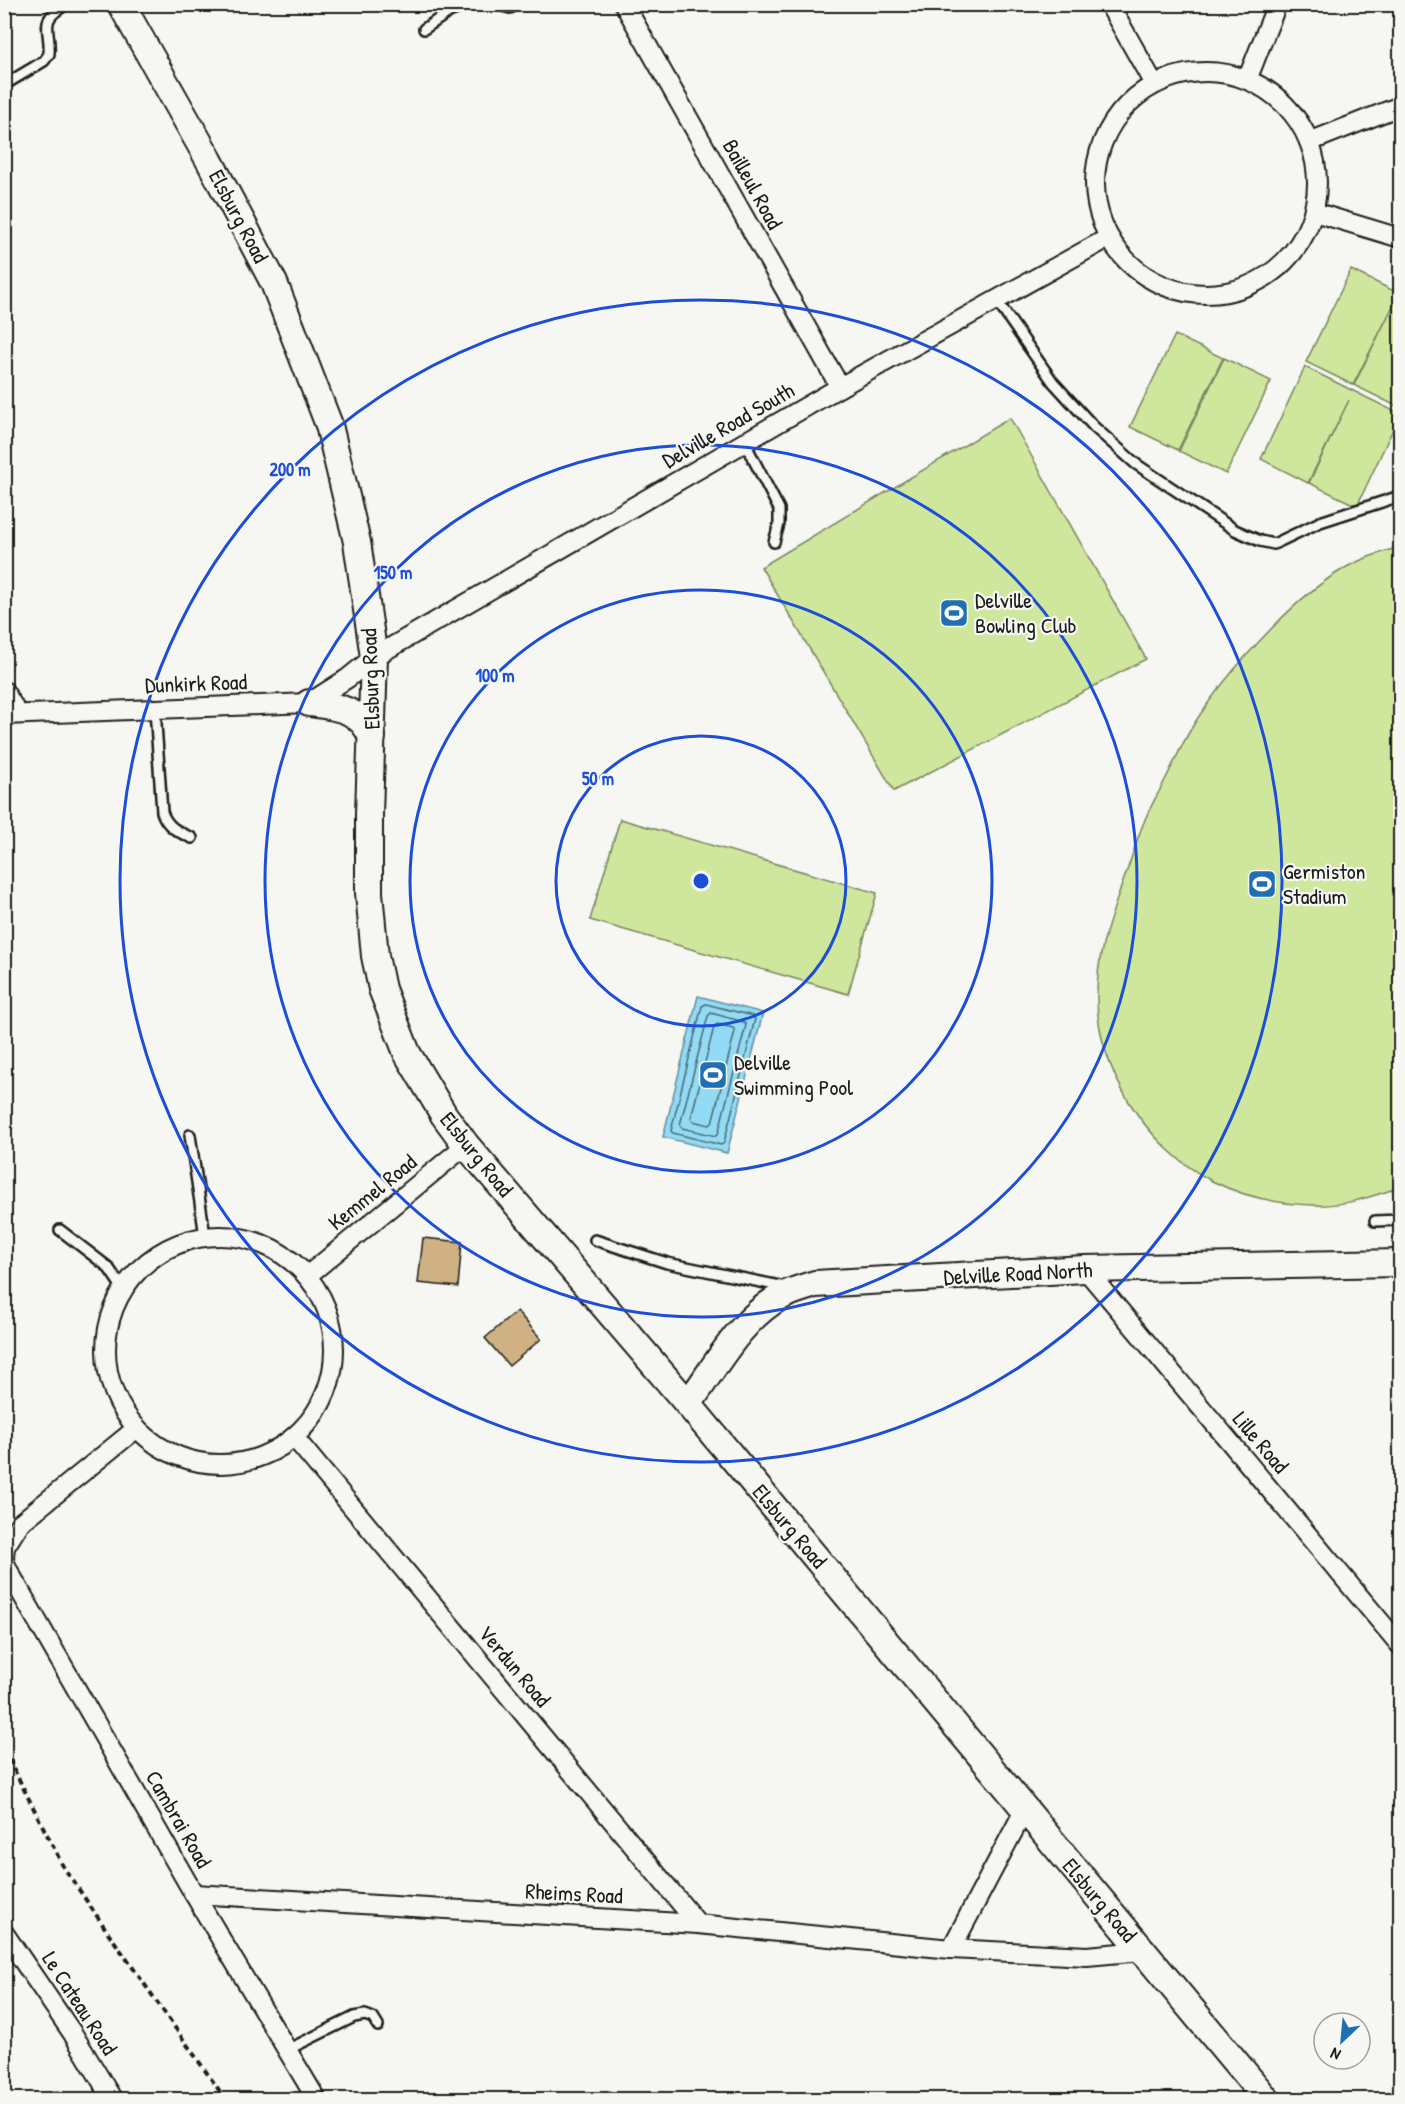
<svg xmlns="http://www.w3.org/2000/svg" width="1405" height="2104" font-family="'Patrick Hand',sans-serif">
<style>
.green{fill:#cfe79d;stroke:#76825c;stroke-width:1.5}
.water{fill:#93dbf4;stroke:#638f9e;stroke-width:1.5}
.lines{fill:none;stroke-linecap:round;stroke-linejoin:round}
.shore{stroke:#4c6872;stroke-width:1.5}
.building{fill:#cfb183;stroke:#1c1c1c;stroke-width:1.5}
.service-casing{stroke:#1c1c1c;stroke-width:14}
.minor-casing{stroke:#1c1c1c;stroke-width:22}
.secondary-casing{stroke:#1c1c1c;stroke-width:30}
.path{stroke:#1c1c1c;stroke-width:4;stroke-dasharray:6 4.5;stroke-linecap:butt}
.service{stroke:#f6f6f2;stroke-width:9}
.minor{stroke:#f6f6f2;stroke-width:18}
.secondary{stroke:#f6f6f2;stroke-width:26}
.ring{fill:none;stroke:#1d4ed8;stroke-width:3}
.labels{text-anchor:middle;stroke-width:4.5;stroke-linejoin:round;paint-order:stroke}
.street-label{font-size:22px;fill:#1c1c1c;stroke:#f6f6f2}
.poi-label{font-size:22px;fill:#1c1c1c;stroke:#f6f6f2;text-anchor:start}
.centre{fill:#1d4ed8;stroke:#f6f6f2;stroke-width:3}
.ring-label{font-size:18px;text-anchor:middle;font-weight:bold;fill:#1d4ed8;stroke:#f6f6f2;stroke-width:4.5;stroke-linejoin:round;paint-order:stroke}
</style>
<rect width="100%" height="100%" fill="#f6f6f2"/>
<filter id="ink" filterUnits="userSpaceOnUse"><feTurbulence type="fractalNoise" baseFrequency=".0167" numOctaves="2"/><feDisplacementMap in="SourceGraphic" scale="12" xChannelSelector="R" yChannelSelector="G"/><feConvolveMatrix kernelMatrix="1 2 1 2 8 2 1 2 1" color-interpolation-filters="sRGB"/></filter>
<g filter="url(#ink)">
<g class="green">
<polygon points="1351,270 1400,294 1400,408 1354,385 1395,302 1353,385 1306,362"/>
<polygon points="1175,335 1223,358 1178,450 1130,427"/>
<polygon points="1224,358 1271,381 1226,474 1179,451"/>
<polygon points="1305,367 1400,414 1357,506 1309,483 1349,400 1308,483 1261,459"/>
<polygon points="1010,418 1146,659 894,791 761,567"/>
<path d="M1400 547V1187C1373 1196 1343 1207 1313 1205 1278 1204 1244 1197 1212 1181 1147 1148 1096 1068 1097 995 1097 951 1110 920 1124 879 1131 860 1136 841 1144 822 1149 809 1157 796 1164 782 1173 765 1181 746 1191 729 1213 692 1242 659 1272 628 1294 605 1317 584 1345 568 1362 558 1382 552 1400 547Z"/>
<polygon points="620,819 877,893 848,994 590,920"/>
</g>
<polygon class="water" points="698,996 763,1013 727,1153 663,1137"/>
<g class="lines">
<g class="shore">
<polygon points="706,1004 753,1016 755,1019 724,1143 721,1145 673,1133 671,1131 702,1006"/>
<polygon points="711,1013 744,1022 746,1025 718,1134 716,1136 682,1128 680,1125 708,1016"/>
<polygon points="717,1024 733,1028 735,1031 712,1123 709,1125 693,1121 691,1118 714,1027"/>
</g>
</g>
<g class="building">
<polygon points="423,1238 462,1242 458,1287 418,1283"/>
<polygon points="517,1311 541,1339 509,1366 485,1338"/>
</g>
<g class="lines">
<g class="service-casing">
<g id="service">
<polyline points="496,4 510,8 518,4"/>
<polyline points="424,29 449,12 471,4"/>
<path d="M4 85 44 61 49 54C51 27 37 21 67 4"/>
<polyline points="996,300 1053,382 1094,427 1136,464 1235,530 1260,541 1274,544 1320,522 1400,496"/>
<polyline points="745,443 779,509 779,524 774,542"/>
<path d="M155 709 162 812C167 827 178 832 192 838"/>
<polyline points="190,1135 205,1236"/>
<polyline points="1375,1221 1400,1220"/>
<polyline points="60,1230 108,1267 123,1289"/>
<polyline points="595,1240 667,1263 785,1287"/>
<polyline points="287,2050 354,2017 365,2015 373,2018 378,2026"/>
</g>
</g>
<g class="minor-casing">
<g id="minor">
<polyline points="624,4 840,387"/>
<polyline points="1109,4 1154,84"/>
<circle cx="1206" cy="183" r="111"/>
<polyline points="1247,80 1277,4"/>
<polyline points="1309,142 1400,106"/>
<polyline points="1314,212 1400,238"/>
<polyline points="4,691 18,714"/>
<polyline points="4,715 309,703 348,678 374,657 840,387 1108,238"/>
<circle cx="220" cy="1350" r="114"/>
<polyline points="1085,1269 1400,1645"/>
<polyline points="307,1276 466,1145"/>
<polyline points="294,1437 698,1924"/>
<polyline points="4,1557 5,1547 20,1523 137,1428"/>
<polyline points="4,1560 8,1570 194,1894 317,2100"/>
<polyline points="194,1894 698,1924 951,1949 1087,1956 1142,1951"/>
<polyline points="4,1933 73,2034 113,2100"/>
<polyline points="951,1949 1025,1809"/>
</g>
</g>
<g class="secondary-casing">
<g id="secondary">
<polyline points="121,4 209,160 274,283 329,425 357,542 374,657 369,814 369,893 375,956 382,989 407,1053 444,1115 466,1145 688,1404 1267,2100"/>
<path d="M309 703C338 707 359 708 372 737"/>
<path d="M688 1404C715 1368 739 1320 780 1297 791 1291 803 1288 815 1284L1085 1269 1400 1263"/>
</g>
</g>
<polyline class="path" points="4,1750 63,1866 107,1931 226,2100"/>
<use href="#service" class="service"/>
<use href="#minor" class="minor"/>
<use href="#secondary" class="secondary"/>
</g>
</g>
<g class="ring">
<circle cx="701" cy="881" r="145"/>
<circle cx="701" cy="881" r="291"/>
<circle cx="701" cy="881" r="436"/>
<circle cx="701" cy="881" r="581"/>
</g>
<defs>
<g id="stadium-square" transform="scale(1.5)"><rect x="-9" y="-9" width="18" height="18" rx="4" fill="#1f6fb2" stroke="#f6f6f2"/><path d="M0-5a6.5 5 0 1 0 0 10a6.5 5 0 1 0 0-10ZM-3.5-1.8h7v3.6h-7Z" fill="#fff"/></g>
</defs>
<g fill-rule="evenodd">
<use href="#stadium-square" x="954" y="613"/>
<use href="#stadium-square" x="1262" y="884"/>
<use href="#stadium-square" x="713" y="1075"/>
</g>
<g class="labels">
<g class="street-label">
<text transform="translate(753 184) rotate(61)" y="8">Bailleul Road</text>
<text transform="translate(239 216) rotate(62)" y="8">Elsburg Road</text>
<text transform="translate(728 425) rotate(-30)" y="8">Delville Road South</text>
<text transform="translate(370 679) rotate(-92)" y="8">Elsburg Road</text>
<text transform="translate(196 683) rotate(-2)" y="8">Dunkirk Road</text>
<text transform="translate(477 1154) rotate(51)" y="8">Elsburg Road</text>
<text transform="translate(372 1192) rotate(-39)" y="8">Kemmel Road</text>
<text transform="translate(1018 1273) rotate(-3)" y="8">Delville Road North</text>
<text transform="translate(1261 1442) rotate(50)" y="8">Lille Road</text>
<text transform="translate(790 1526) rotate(50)" y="8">Elsburg Road</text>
<text transform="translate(515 1666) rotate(50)" y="8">Verdun Road</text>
<text transform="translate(179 1819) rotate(60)" y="8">Cambrai Road</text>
<text transform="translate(574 1893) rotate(3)" y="8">Rheims Road</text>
<text transform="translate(1100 1900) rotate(50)" y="8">Elsburg Road</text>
<text transform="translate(80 2003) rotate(57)" y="8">Le Cateau Road</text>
</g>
<g class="poi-label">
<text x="975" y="608">Delville<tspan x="975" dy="25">Bowling Club</tspan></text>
<text x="1283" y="879">Germiston<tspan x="1283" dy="25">Stadium</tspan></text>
<text x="734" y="1070">Delville<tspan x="734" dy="25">Swimming Pool</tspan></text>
</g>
</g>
<circle cx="701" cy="881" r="9" class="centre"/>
<g class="ring-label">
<text x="290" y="476">200 m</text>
<text x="393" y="579">150 m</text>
<text x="495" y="682">100 m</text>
<text x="598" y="785">50 m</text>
</g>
<rect width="1405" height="2104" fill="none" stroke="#f6f6f2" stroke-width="24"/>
<rect x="12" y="12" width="1381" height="2080" fill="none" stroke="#1c1c1c" stroke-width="2" filter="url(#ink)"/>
<g transform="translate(1342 2041) rotate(206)"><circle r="28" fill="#f6f6f2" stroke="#9f9f9c" stroke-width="1.5"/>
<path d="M0-4.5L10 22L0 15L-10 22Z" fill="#1f6fb2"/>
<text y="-9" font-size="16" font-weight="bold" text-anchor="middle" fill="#1c1c1c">N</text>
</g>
</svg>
